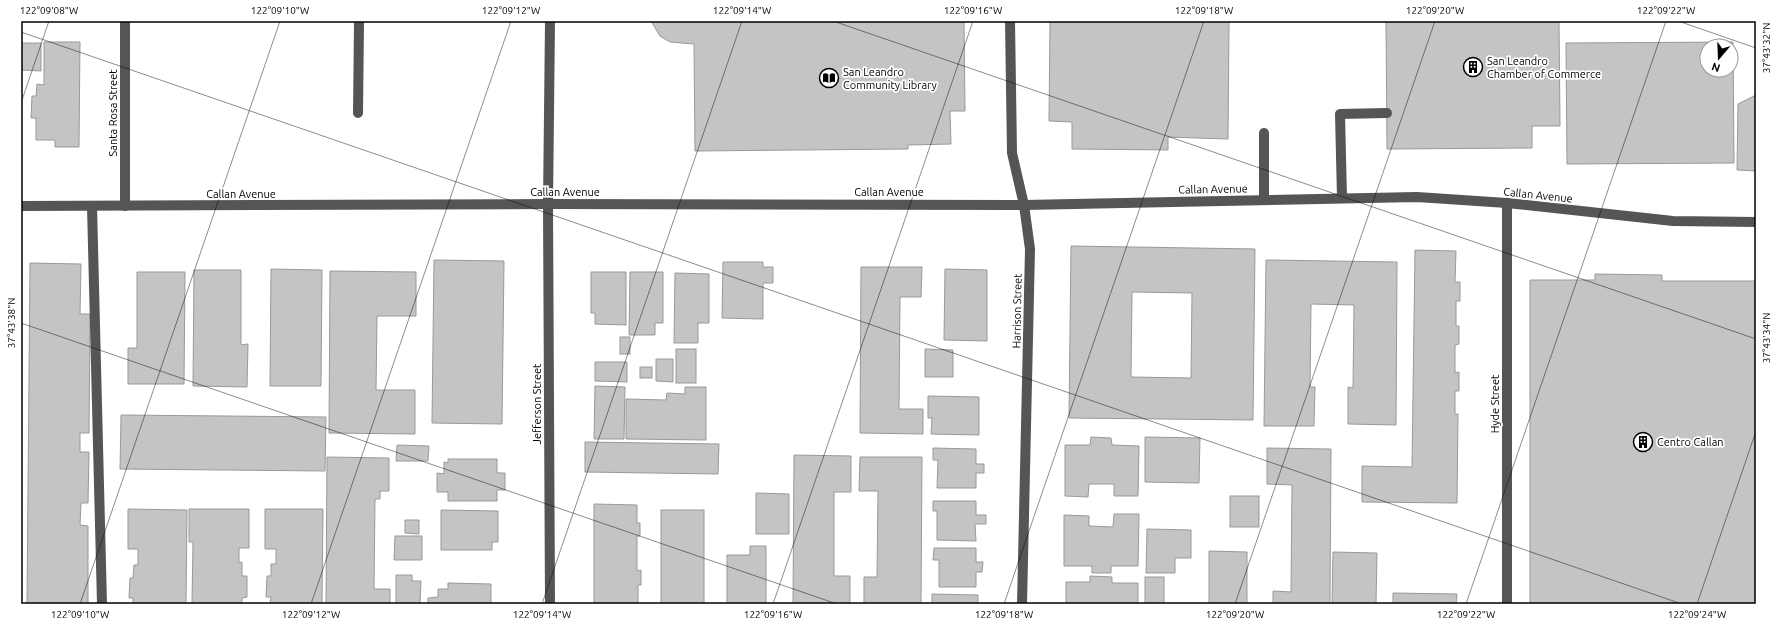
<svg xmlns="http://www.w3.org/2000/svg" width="1777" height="625" font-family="Ubuntu,sans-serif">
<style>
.building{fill:#c4c4c4;stroke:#999;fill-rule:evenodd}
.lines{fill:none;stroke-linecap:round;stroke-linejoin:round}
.minor{stroke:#555;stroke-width:10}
.ticks{fill:none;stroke:#000;stroke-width:1;stroke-opacity:0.45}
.labels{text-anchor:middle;stroke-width:3.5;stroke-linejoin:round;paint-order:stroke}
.poi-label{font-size:11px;fill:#000;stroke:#fff;text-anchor:start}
.street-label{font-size:11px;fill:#000;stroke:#fff}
.neatline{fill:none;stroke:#000;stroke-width:1.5}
.ticks-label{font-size:10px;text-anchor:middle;fill:#000}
</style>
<rect width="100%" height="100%" fill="#fff"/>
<g class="building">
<polygon points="651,21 964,21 965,111 950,111 951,144 908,145 908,149 695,151 694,44 670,42 660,36"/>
<polygon points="1050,21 1229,21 1228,139 1168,137 1168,150 1072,149 1072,122 1049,121"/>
<polygon points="1386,21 1559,21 1560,126 1532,126 1532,148 1387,149"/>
<polygon points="44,42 80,42 79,147 55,147 55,140 36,140 36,118 31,118 32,96 36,96 37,84 44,85"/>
<path d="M1733 42 1734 163 1567 164 1566 43ZM1707 46H1731V70H1707Z"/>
<polygon points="21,43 41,43 41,71 21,70"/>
<polygon points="1756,95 1756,171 1737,170 1738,104"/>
<path d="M1071 246 1255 249 1253 420 1069 418ZM1132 292 1192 293 1191 378 1131 377Z"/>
<polygon points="1415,250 1456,251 1455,282 1460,282 1460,301 1456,301 1456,326 1459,326 1459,344 1455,345 1455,373 1459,372 1459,391 1455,391 1455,414 1458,414 1457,503 1362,502 1362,466 1412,467"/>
<polygon points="434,260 504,261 502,424 432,423"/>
<polygon points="1266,260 1397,262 1396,425 1348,424 1348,387 1353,388 1354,305 1311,304 1310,387 1315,387 1314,426 1264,426"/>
<polygon points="723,262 763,262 763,267 773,267 773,283 763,283 763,319 722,318"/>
<polygon points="30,263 81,264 80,314 90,314 89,433 80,433 80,452 89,452 88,503 81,503 80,525 88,526 88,604 27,604"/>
<polygon points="861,267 922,267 921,297 900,297 899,409 923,409 923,434 860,433"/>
<polygon points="271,269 322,270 321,386 270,386"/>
<polygon points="945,269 987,270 987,341 944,340"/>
<polygon points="194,270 241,270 241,345 248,344 247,387 193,386"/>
<polygon points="330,271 416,272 416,316 377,316 376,390 415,390 415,434 329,433"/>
<polygon points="137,272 185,272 184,384 128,384 128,348 137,348"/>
<polygon points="591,272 626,272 626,325 595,324 595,313 591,313"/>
<polygon points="630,272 663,272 663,323 655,323 655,335 629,335"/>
<polygon points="675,273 709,274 709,323 698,323 698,343 674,343"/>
<polygon points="1595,274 1662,275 1662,281 1756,281 1756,604 1530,604 1530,280 1595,280"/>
<rect x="620" y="337" width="10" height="17"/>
<rect x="676" y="349" width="20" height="34"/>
<polygon points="925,349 953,350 953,377 925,377"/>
<polygon points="656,359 673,359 673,382 656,381"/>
<polygon points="595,362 627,362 627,382 595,381"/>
<rect x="640" y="367" width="12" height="11"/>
<polygon points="595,386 625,387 624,439 594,439"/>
<polygon points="685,387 706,387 706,440 626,439 626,399 666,400 667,393 685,394"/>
<polygon points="928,396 979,397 979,435 931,434 932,418 928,418"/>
<polygon points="121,415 326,417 325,471 120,469"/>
<polygon points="1091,437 1111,438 1112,445 1139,446 1138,496 1114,496 1114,484 1089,484 1088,497 1065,496 1065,445 1090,445"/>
<polygon points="1145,437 1200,438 1199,483 1145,482"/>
<polygon points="585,442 719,444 718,474 585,472"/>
<polygon points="397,445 429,446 428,461 396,461"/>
<polygon points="933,448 976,449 976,464 984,464 984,473 976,473 976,488 937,488 938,460 933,460"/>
<polygon points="1267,448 1331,449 1330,604 1273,604 1273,591 1291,592 1292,485 1267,484"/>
<polygon points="794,455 851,456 851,492 834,492 834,576 850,576 850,604 793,604"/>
<polygon points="327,457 389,458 389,491 380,491 380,499 375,499 374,589 390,589 390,604 326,604"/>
<polygon points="860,457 922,457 921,604 864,604 864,577 877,577 878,491 859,491"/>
<polygon points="448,459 497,459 497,473 505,473 505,490 497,490 497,501 448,501 448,492 437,492 437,473 444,474 444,462 448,463"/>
<polygon points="756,493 789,494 789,534 756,534"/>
<rect x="1230" y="496" width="29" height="31"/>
<polygon points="933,501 976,501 976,515 986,515 986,524 975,524 976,541 937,540 937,511 933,511"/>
<polygon points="594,504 637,505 637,523 640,523 640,536 637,536 637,571 641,570 641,585 638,585 638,604 594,604"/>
<polygon points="128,509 187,510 186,604 133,604 133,598 129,598 130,578 133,578 134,565 138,565 138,549 128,549"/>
<polygon points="189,509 249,509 249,548 239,548 239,563 242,562 242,576 247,576 247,597 242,598 242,604 192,604 193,542 189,542"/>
<polygon points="265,509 323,509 322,604 270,604 271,597 266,597 267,576 271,576 271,564 276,564 276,549 265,549"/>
<polygon points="441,510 498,511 498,542 492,542 492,550 441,550"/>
<rect x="661" y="510" width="43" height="94"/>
<polygon points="1114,514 1139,514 1138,566 1111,566 1111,573 1092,573 1092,566 1064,566 1064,515 1089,516 1089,526 1113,527"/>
<polygon points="405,520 419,520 419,534 405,533"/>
<polygon points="1147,529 1191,530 1191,558 1175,558 1175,573 1146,573"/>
<polygon points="395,536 422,536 422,560 394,560"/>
<polygon points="750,546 766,546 766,604 727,604 727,555 750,555"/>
<polygon points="934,548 976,548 976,562 983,562 982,572 976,572 976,587 939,587 939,560 933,560"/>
<polygon points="1209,551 1247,552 1247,604 1209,604"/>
<polygon points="1333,552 1377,553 1376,604 1332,604"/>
<polygon points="396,575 412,575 412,581 421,581 420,604 396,604"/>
<polygon points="1090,576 1112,577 1112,583 1138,583 1138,604 1066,604 1066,582 1090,582"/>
<rect x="1145" y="577" width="19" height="27"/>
<polygon points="448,583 491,584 491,604 428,604 428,598 438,597 438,589 448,589"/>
<polygon points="1393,593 1457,594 1456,604 1393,604"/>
<polygon points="932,594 978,595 978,604 932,604"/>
</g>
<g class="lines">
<g class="minor">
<polyline points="125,21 125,206"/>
<polyline points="1010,21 1012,153 1024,205 1030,249 1022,604"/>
<polyline points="358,113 359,22"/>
<polyline points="1342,198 1340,114 1387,113"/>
<polyline points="1264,200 1264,133"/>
<polyline points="21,206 548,204 1024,205 1417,197 1507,203 1673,221 1756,222"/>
<polyline points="92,206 102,604"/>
<polyline points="550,604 548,204 550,21"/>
<polyline points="1507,604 1507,203"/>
</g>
</g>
<path class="ticks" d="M833 21 1756 339M1678 21 1756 48M21 32 1682 604M21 103 49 21M21 323 837 604M80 604 280 21M311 604 511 21M542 604 742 21M773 604 973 21M1004 604 1204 21M1235 604 1435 21M1466 604 1666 21M1697 604 1756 431"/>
<defs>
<g id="building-ring" transform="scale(1)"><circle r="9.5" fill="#fff" stroke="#000" stroke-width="1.5"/><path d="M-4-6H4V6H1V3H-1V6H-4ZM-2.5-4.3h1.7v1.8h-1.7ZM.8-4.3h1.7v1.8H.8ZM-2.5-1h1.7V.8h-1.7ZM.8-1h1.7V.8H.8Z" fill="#000"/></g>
<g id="library-ring" transform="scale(1)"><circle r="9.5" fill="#fff" stroke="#000" stroke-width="1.5"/><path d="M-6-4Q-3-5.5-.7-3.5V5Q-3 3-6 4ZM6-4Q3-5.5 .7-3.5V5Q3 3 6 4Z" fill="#000"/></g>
</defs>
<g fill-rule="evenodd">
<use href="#building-ring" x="1473" y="67"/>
<use href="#library-ring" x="829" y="78"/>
<use href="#building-ring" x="1643" y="442"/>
</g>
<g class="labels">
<g class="poi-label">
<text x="1487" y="65">San Leandro<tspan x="1487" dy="13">Chamber of Commerce</tspan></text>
<text x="843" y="76">San Leandro<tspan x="843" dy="13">Community Library</tspan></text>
<text x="1657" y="446">Centro Callan</text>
</g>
<g class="street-label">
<text transform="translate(113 113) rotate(-90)" y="4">Santa Rosa Street</text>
<text transform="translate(1213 189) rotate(-1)" y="4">Callan Avenue</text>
<text x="565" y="196">Callan Avenue</text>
<text x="889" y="196">Callan Avenue</text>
<text x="241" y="198">Callan Avenue</text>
<text transform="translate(1538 195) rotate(6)" y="4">Callan Avenue</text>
<text transform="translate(1017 311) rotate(-89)" y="4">Harrison Street</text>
<text transform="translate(537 404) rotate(-90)" y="4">Jefferson Street</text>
<text transform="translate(1495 404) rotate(-90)" y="4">Hyde Street</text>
</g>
</g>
<rect width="1777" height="625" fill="none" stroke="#ffffff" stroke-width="44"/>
<g transform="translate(1719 58) rotate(199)"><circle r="19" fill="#ffffff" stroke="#999999"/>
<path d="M0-3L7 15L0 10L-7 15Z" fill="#000000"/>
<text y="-6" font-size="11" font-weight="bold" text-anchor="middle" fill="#000000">N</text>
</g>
<rect x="22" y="22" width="1733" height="581" class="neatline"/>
<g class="ticks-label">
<text x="49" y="14">122°09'08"W</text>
<text x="280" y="14">122°09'10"W</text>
<text x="511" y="14">122°09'12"W</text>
<text x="742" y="14">122°09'14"W</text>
<text x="973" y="14">122°09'16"W</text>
<text x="1204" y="14">122°09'18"W</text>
<text x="1435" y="14">122°09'20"W</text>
<text x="1666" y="14">122°09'22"W</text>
<text transform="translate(1766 48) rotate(-90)" y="4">37°43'32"N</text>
<text transform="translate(11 323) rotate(-90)" y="4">37°43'38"N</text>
<text transform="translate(1766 338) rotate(-90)" y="4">37°43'34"N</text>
<text x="80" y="618">122°09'10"W</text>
<text x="311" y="618">122°09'12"W</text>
<text x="542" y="618">122°09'14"W</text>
<text x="773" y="618">122°09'16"W</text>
<text x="1004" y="618">122°09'18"W</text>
<text x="1235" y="618">122°09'20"W</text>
<text x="1466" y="618">122°09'22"W</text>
<text x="1697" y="618">122°09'24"W</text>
</g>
</svg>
